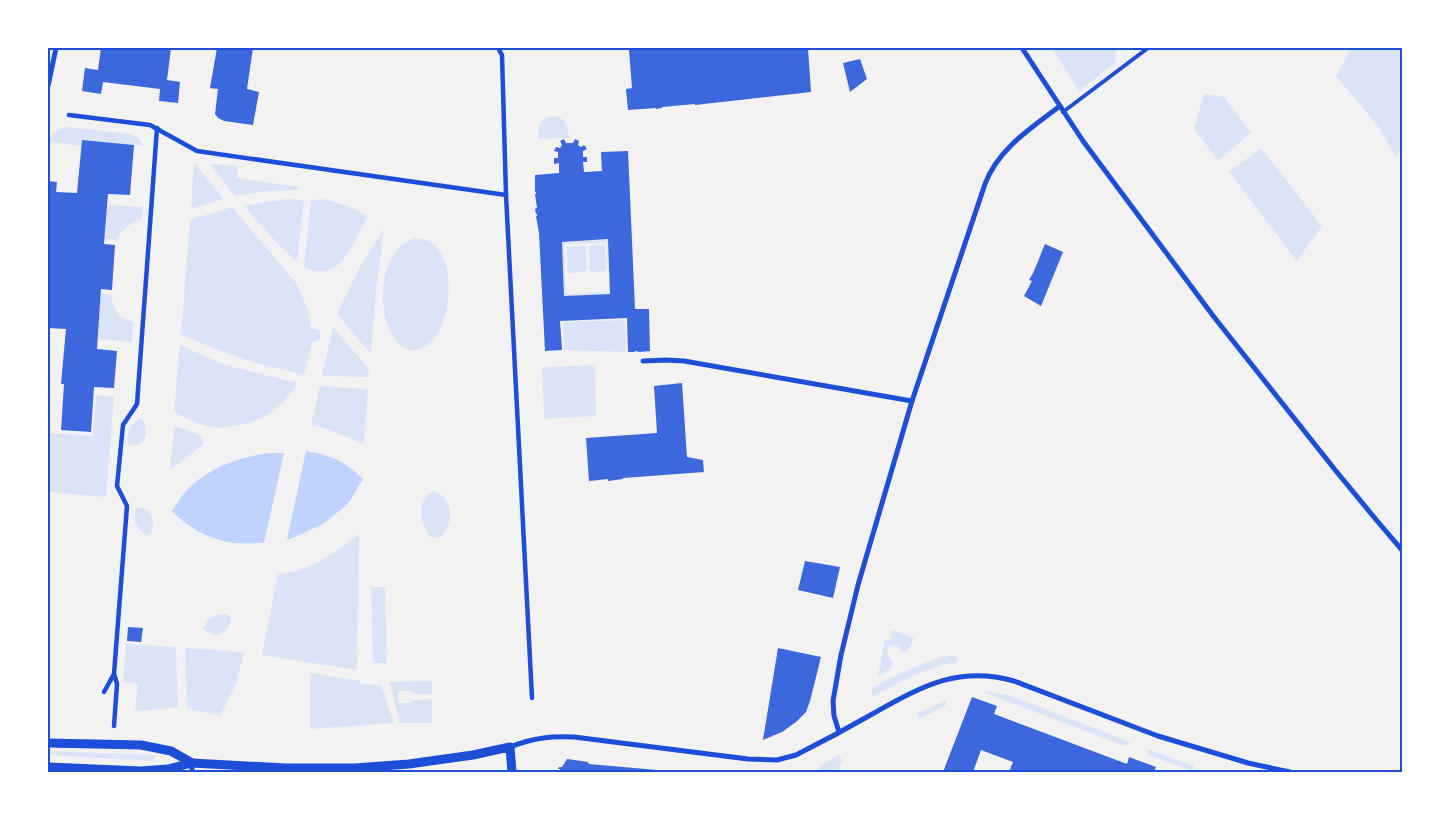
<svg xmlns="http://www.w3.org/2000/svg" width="1450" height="820" font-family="'Roboto Condensed',sans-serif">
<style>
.green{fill:#dbe4f7}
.water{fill:#bfd3fe}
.building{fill:#3d67dc;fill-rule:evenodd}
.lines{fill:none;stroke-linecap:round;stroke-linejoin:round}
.service{stroke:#1d4ed8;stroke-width:4}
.pedestrian{stroke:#1d4ed8;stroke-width:4.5}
.minor{stroke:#1d4ed8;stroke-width:5}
.tertiary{stroke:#1d4ed8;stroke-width:9}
.neatline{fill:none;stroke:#1d4ed8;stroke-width:2}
</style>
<rect width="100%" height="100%" fill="#f2f2f2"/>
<g class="green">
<polygon points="1052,48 1121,48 1115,52 1116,62 1079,91"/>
<polygon points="1342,48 1402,48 1402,148 1396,157 1378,126 1336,76 1350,51"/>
<polygon points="1204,94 1224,97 1251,133 1218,160 1194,129"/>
<path d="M551 116C565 116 568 125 569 138L538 139C538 129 539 119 551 116Z"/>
<path d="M67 127 131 134 140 140 143 146 81 140V146L49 142C50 133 58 129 67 127Z"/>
<polygon points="1261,148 1322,226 1297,261 1229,172"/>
<polygon points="194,162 224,199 191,209"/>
<polygon points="211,164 238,166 236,178 298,187 298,190 268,191 235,196 211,166"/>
<polygon points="286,199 304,200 297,262 276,242 244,206"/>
<path d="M324 199 347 206 368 216C354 240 340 287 304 267L311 200Z"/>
<path d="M108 205 143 207 141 220C129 224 122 228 117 240L105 239Z"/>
<path d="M232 207 297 284 308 310 311 328 319 330C322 337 320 342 312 343L304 375 256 363 231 355 181 335 190 220Z"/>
<polygon points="384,229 376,291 371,354 337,314 361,265"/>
<path d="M416 238C419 239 424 239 427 240 462 256 452 345 416 350 378 355 366 252 416 238Z"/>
<polygon points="608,240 609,271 608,271 607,242 564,244 566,294 609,292 609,275 610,293 564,296 562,242"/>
<polygon points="605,245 606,271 592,272 592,271 590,271 589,246"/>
<polygon points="585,246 587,271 585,271 584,272 568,273 567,247"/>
<path d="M101 294 111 295C114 311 118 317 133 322L132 342 98 339Z"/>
<polygon points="625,320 626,352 564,350 563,322"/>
<polygon points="333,327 369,369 368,377 322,376"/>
<path d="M180 345 225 365 298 383C284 405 266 420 240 425 233 427 225 428 217 428 202 426 187 419 174 412Z"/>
<polygon points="595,365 596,416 544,419 542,367"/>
<polygon points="320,386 368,389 364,444 324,428 311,425"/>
<polygon points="96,395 114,396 106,497 48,492 48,433 93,436"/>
<path d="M141 418C151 429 146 449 129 445 125 433 130 423 141 418Z"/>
<path d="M174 426C184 429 205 432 203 445L170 470Z"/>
<path d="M434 491C454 497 455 528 439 538L430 537C420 524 415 499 434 491Z"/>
<path d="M141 507C153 511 157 524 149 535 136 533 133 519 136 508Z"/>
<path d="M359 534 357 670 262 655 278 574C310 572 334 553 359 534Z"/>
<polygon points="371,587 385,587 387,663 373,663"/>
<path d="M220 614H225L231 617C231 625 224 635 215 635 211 635 206 631 203 629 207 620 210 617 220 614Z"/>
<path d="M892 630 914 638 908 651 901 652C900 645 894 643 888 647L887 654 893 663 890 669 878 676 885 639 890 640Z"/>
<polygon points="126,644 176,647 178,708 135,711 138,684 123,682"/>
<polygon points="185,648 244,652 236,684 220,716 187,708"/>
<path d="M952 655 958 657V662C927 667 900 682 872 697V688C898 674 923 661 952 655Z"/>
<polygon points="310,673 360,681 360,684 381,685 394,723 310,729"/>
<polygon points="432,681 432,694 411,694 411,691 398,691 399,703 411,703 411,700 432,699 432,723 400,723 389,682"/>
<polygon points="985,691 1009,695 1130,742 1128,745 1125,746 985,693"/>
<polygon points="947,700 945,706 919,719 917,713"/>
<polygon points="1148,749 1194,766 1193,769 1190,770 1149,755 1147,751"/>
<polygon points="48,751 153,755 155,758 153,761 48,755"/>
<polygon points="839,755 842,760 838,772 818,772 819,766"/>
</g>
<g class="water">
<path d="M306 451C332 456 343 460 363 479L348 504 323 524 299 535 287 540Z"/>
<path d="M269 453H284L264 543C255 543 245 544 236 543 212 541 188 528 172 511 178 502 183 493 191 486 213 466 240 457 269 453Z"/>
</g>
<g class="building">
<polygon points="101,48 171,48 167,80 180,82 178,103 159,101 160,89 103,82 101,94 82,91 85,68 98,70"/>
<polygon points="217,48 253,48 247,89 259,92 253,125 224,121 218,118 215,114 218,89 210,88"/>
<polygon points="658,48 808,48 811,92 695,105 695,104 662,107 662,108 656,109 656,108 628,110 626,89 632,88 629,50"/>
<polygon points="860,59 867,79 850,92 843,63"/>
<path d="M564 139 566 143H573L575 139 579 141 578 145 581 147 584 145 587 149 583 151V157H587V162H583L584 172 602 171 601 152 628 151 635 309H649L650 351 640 352 635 351V352H628L627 318 560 321 562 350 545 351 539 233 536 216H537V214H536L535 209 537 208 535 194H536V192H535V175L559 173V163L554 164V158H558V152L554 151 556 147 560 148 562 145 560 141ZM608 239 610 294 564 296 562 242Z"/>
<polygon points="82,140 134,145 130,195 108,194 104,244 115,245 112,290 101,289 97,349 117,351 114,388 94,387 91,432 61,430 64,384 61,384 66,329 48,328 48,231 50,204 48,203 48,181 57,182 56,192 77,193"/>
<polygon points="1045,244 1063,252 1041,306 1024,296 1032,281 1029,280 1034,271"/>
<polygon points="682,383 687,457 703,460 704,472 623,478 623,479 608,481 608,479 589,481 586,438 657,433 654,386"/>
<polygon points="805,561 840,567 833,598 798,590"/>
<polygon points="128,627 143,628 141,642 127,641"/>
<polygon points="778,648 821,657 810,701 806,712 796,722 782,732 763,740"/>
<polygon points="972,697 997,706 994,714 1127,764 1129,757 1156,767 1154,772 1009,772 1013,762 981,750 973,772 943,772"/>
<polygon points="567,759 588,762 589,764 657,770 656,772 560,772 560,769 558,769 559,767 562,767"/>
</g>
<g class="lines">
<polyline class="service" points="1063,112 1148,48"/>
<g class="pedestrian">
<polyline points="498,48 502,55 506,195 532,698"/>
<polyline points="69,115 150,125 197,151 506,195"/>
<polyline points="104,692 114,674"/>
<polyline points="114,726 117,684 114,674 127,506 117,486 123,425 137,404 157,128"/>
</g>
<g class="minor">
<polyline points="1022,48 1083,141 1214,317 1336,471 1378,522 1402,550"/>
<polyline points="48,86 56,48"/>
<polyline points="643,361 666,360 684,361 912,401"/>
<path d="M839 732 834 716 833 701 841 655 858 585 912 401 985 184C998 149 1031 128 1060 106"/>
<path d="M510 747C533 738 550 736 574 737L748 759 777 760 796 755C822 742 848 728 874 713 921 687 958 665 1014 681L1158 736 1248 763 1290 772"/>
<polyline points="192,772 192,763"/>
</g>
<g class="tertiary">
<polyline points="48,743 141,745 171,751 192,763"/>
<polyline points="48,767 141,771 168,769 192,763 286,768 355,768 409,764 473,755 510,747 512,772"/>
</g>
</g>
<rect width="1450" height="820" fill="none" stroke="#ffffff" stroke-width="98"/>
<rect x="49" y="49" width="1352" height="722" class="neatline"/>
</svg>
